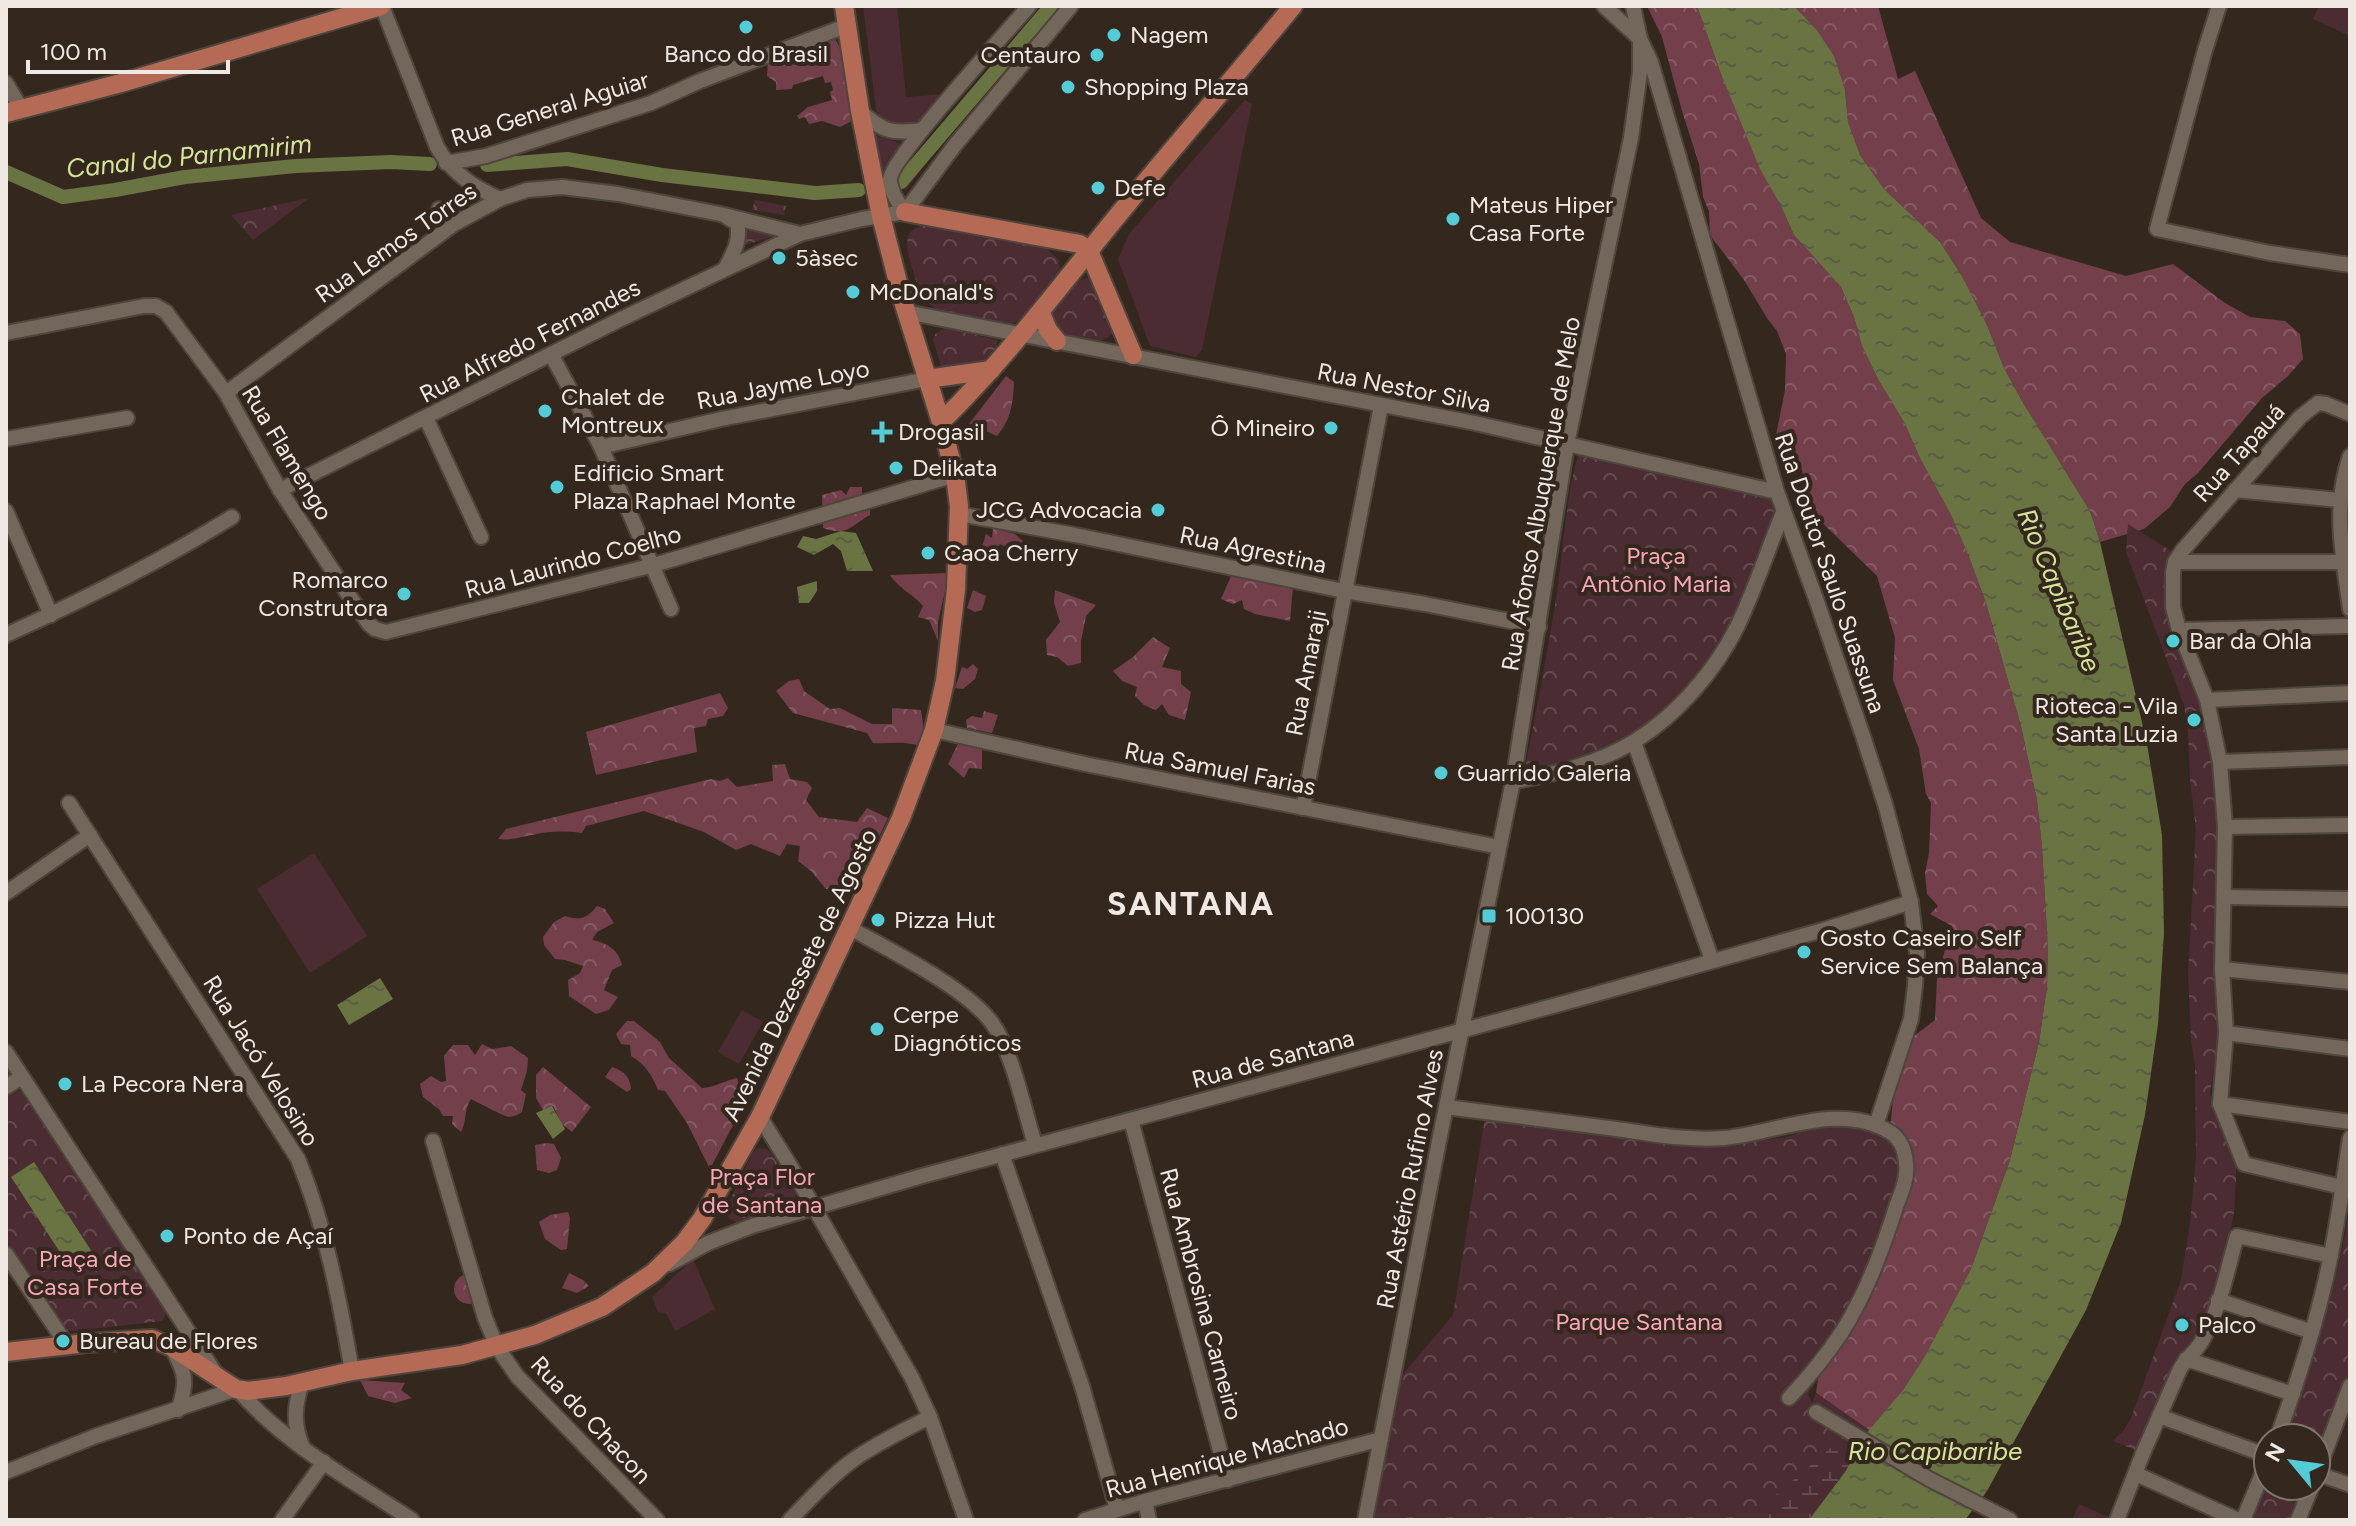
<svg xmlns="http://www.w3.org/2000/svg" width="2356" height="1526" font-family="Figtree,sans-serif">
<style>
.green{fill:#4a2c32}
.forest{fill:url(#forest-crowns)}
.wetland{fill:url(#wetland-marsh)}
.park{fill:url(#park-crowns)}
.water{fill:url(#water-ripples)}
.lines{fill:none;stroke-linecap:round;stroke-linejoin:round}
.canal{stroke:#6a7443;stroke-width:14}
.minor-casing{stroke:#4e453c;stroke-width:18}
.major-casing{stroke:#4e453c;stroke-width:22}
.minor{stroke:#73665b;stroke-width:14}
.major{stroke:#b56a56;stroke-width:18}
.poi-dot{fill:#52ccd6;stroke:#34281e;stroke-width:3}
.labels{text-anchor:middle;stroke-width:8;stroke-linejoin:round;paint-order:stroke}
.poi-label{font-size:24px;fill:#f0e8e2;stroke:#34281e;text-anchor:start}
.street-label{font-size:24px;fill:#f0e8e2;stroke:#34281e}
.park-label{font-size:24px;fill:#fba6b8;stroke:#34281e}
.water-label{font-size:26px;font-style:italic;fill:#d5e597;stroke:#34281e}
.district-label{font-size:32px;font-weight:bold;letter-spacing:2px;fill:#f0e8e2;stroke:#34281e}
</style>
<defs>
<pattern id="forest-crowns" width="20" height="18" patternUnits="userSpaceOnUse" patternTransform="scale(2)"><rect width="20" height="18" fill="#723f4b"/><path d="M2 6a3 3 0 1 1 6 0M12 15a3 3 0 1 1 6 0" fill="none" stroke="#865b65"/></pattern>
<pattern id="wetland-marsh" width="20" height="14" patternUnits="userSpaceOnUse" patternTransform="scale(2)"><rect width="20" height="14" fill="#4a2c32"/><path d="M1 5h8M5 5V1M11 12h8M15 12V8" fill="none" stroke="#644b4f"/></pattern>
<pattern id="park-crowns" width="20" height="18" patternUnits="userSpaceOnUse" patternTransform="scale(2)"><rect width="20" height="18" fill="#4a2c32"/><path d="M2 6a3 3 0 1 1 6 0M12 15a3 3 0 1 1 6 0" fill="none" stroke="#644b4f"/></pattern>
<pattern id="water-ripples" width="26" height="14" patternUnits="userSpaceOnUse" patternTransform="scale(2)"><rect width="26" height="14" fill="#6a7443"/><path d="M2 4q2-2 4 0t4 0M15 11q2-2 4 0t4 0" fill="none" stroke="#595d44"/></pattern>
</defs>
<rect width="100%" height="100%" fill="#34281e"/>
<g class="green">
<polygon points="863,6 897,6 906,97 946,94 917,122 896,126 879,115 876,109"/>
<polygon points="2319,6 2350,7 2350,36 2313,19"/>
<polygon points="1245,100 1252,104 1202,350 1196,357 1150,346 1118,259 1129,234"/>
<path d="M874 134C883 140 894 139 901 145V148L880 175Z"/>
<polygon points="909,161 921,170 906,190 900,189 894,181"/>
<polygon points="314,853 367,936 310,973 257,889"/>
<polygon points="742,1010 763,1022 739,1064 718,1052"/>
<polygon points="693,1259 715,1309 675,1331 666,1313 658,1312 652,1297"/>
<polygon points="2079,1504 2113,1519 2113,1520 2072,1520"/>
</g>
<g class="forest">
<polygon points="1647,6 1697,6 1721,74 1794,235 1841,287 1854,317 1862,346 1879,381 1904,422 1920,458 1951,515 1969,557 1986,603 2021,726 2037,800 2042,847 2048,949 2047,987 2039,1042 2010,1160 1971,1269 1957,1296 1925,1356 1903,1390 1869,1430 1816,1393 1823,1342 1890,1128 1896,1072 1894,1051 1935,1020 1937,978 1952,926 1930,914 1938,906 1927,894 1925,873 1929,853 1931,803 1926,794 1919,749 1893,680 1895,638 1877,576 1804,505 1802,470 1780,449 1775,440 1785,390 1786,354 1777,331 1767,318 1744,280 1710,235 1709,211 1703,197 1699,164 1682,111 1662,37"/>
<polygon points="1794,6 1878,6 1898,79 1915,71 1981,218 2010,242 2126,276 2173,264 2225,303 2250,317 2285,321 2300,334 2303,359 2288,376 2262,398 2198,473 2185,484 2170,507 2144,529 2100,542 2090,511 2022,401 2004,368 1987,325 1962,276 1940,242 1884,189 1860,155 1848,122 1845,90 1816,29"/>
<polygon points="834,37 841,50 854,112 850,122 840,127 822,121 809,124 805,117 799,119 797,116 808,107 832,100 830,92 833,90 831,82 825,83 823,76 793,85 792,89 776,90 776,82 767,76 768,62"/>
<path d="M1006 376 1014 382C1013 404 1011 419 997 436L969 424Z"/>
<path d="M850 487H862V496L870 497V515C851 525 848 537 823 528L822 495 841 490 846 495Z"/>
<polygon points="993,528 1015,534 1024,542 1010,549 1000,544 991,555 983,555 981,550 986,534 992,538"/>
<path d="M949 573 938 622V641L929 620 918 617 923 606C913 594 898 588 890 575Z"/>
<polygon points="1231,576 1293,586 1290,621 1255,614 1244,609 1242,600 1233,604 1221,599"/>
<polygon points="973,590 986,596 982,610 975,612 967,608"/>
<polygon points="1055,590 1096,605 1086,616 1081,641 1081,663 1068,666 1057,657 1047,655 1046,640 1060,622 1054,603"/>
<polygon points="1153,637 1170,648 1162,667 1181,671 1181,684 1191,692 1185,720 1169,715 1162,704 1156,710 1144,705 1135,696 1137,687 1122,681 1113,671 1133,657"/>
<polygon points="973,664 978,669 975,679 963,689 955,688 962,667 967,669"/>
<path d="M799 679 804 691 830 709 840 708 872 724H892V708L921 710 924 731 917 745C902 741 888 744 873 743L867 733 793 713 776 691 789 681Z"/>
<polygon points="720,693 728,708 723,716 708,719 706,726 694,728 697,752 596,775 586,732"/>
<polygon points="984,711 998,715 992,733 967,728 966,720 972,716 982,718"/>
<polygon points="959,742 982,748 982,769 969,768 964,778 948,764"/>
<path d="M785 764 790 779 807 782 812 788 806 800 819 817 857 822 867 808 888 818 851 895 826 889 811 871 798 861 800 846 787 844 780 856 751 844 736 850 704 832 644 811 586 826 582 833C567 831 552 831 537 834 523 836 512 841 498 839L506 829 711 779 720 781 728 778 737 787 773 781 772 765Z"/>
<path d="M597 906 605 909 614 923 597 932 592 940C607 943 618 949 622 965L612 970 604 990 618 997 609 1010 596 1014 569 996 568 980 580 973 583 966 565 960 555 959 544 945 543 937 554 922 565 916C580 921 586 919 597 906Z"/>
<path d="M627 1021H634L660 1042 669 1058 702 1088C715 1087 724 1081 737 1078 742 1094 738 1107 728 1119L733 1125 710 1169 687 1123 665 1091 658 1090C652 1075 645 1064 631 1056L630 1045 621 1044 616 1034Z"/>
<path d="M482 1044 492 1049 511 1046 528 1058 527 1071 521 1090 526 1094 522 1112C519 1114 513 1117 509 1117 505 1117 477 1102 471 1099 463 1111 468 1119 461 1132L452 1124 453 1116H443L439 1109 423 1097 420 1084 431 1076 441 1082 446 1081 444 1056 453 1045H468L475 1055Z"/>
<polygon points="543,1067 591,1107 572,1132 562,1124 553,1106 543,1110 536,1098 536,1075"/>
<path d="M612 1067C624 1071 630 1077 631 1089L627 1092 605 1077Z"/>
<polygon points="547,1143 554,1144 561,1158 557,1170 549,1173 537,1170 535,1145"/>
<polygon points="568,1212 570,1218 567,1249 561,1250 545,1239 539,1222 550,1215"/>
<polygon points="569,1273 583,1280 589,1286 577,1293 562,1288"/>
<circle cx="469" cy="1289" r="15"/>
<polygon points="360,1380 405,1383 401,1390 412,1398 395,1403 368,1396"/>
</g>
<polygon class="wetland" points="1816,1393 1869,1430 1845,1472 1809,1520 1726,1520 1816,1412 1812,1403"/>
<g class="park">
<polygon points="309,198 253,240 231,215"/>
<polygon points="755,200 786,206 784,215 752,210"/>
<path d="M929 225 1047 249 1059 260 1060 273C1046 291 1030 321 1006 325 985 320 949 318 932 306 920 299 918 286 914 274 908 254 897 227 929 225Z"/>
<polygon points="744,226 782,234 745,245"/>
<path d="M1086 278H1093L1114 329C1106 350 1076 337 1059 334L1050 315 1077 282Z"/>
<polygon points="945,328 997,340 997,349 989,366 943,372 933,340 935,334"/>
<path d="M1580 454 1769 495 1774 502 1777 512 1731 632 1693 686 1625 743 1592 756 1533 773 1527 768 1526 763C1537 706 1548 650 1557 593 1561 567 1569 469 1580 454Z"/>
<polygon points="2128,524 2171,551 2172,557 2164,590 2170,617 2201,703 2218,775 2219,1034 2210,1094 2230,1139 2236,1158 2236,1178 2234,1213 2216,1299 2166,1398 2135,1450 2113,1441 2124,1430 2131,1418 2181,1280 2190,1223 2196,1158 2195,1067 2191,1039 2188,974 2196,830 2190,779 2188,733 2184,705 2126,552"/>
<polygon points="18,1091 24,1093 167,1312 162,1321 74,1331 65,1330 60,1325 6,1239 6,1098"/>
<polygon points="1485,1117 1722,1145 1788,1137 1825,1121 1856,1124 1896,1141 1903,1161 1891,1212 1855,1305 1819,1377 1808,1394 1816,1412 1849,1432 1747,1520 1364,1520 1394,1385 1453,1315"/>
<polygon points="759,1148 767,1149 771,1153 795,1193 796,1199 789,1208 736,1222 728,1217 727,1207 753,1152"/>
<path d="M2350 1206V1375L2316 1468V1438H2285C2314 1363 2337 1286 2350 1206Z"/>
<polygon points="2268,1478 2268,1486 2310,1486 2296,1520 2250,1520"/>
</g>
<g class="water">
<polygon points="1697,6 1794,6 1816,29 1834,56 1845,90 1848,122 1860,155 1884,189 1940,242 1962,276 1987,325 2004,368 2022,401 2090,511 2100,542 2147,744 2162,835 2164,933 2158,1024 2145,1115 2121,1223 2086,1310 1987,1491 1965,1520 1809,1520 1845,1472 1869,1430 1903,1390 1925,1356 1971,1269 2010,1160 2039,1042 2047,987 2048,949 2042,847 2037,800 2021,726 1986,603 1969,557 1951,515 1920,458 1904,422 1879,381 1862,346 1854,317 1841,287 1794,235 1780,204 1760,169 1721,74"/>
<polygon points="841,531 856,533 873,571 847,571 841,551 833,544 814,555 797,547 803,536 816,539"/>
<polygon points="817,581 817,591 809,603 799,603 797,587"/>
<polygon points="380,978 393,999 349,1025 337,1005"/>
<polygon points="552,1106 565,1129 553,1139 536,1113"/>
<polygon points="34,1162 92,1252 69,1266 11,1177"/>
</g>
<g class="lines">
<g class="canal">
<polyline points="487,165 567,159 662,175 815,193 859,190"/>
<polyline points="6,172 63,197 115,190 185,177 295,166 391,162 430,164"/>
<polyline points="901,182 1051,6"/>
</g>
<g class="minor-casing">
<g id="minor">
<path d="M382 6 437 147C452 173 473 187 500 199"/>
<polyline points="1604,6 1640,39 1651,62 1777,492 1816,599 1863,736 1885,804 1911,902 1917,953 1915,986 1911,1019 1876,1125"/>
<polyline points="2219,6 2205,50 2157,229 2270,253 2350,265"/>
<polyline points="6,83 22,110"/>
<path d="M860 111C883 132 892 134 922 130"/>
<polyline points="446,163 486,156 651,103 700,81 846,26"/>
<polyline points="439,209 454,224"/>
<polyline points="905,212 955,145 1071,6"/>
<path d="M905 212C898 203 890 191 890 179 891 158 1008 31 1029 6"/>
<path d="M726 267C734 252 741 239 737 223L728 218"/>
<polyline points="906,312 1475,423 1777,492"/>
<polyline points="6,333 144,306 156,306 166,312 226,393 280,490 350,597 369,624 375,629 386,632 654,565 955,475"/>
<polyline points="551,354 601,447 671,609"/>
<polyline points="226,393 454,224 500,199 527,190 562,187 618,194 720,214 800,234"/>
<polyline points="426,418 481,537"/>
<polyline points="6,439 127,418"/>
<polyline points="601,447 721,419 927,379"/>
<path d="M2350 456C2332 509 2343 556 2350 609"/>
<polyline points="280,490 621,319 800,234 862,219 905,212"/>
<polyline points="2235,490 2339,500"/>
<polyline points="6,511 51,615"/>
<polyline points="959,514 1075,535 1344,591 1425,604 1539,627"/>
<polyline points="2175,562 2344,562"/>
<polyline points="2179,630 2350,626"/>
<path d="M6 635C83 600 160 562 232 517"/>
<polyline points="2207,700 2350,693"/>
<polyline points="934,730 1085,764 1499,847"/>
<polyline points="1634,742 1712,960"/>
<polyline points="2220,762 2350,757"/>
<path d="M1513 781C1552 776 1601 762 1635 741 1677 715 1715 671 1737 627 1755 590 1767 551 1783 513"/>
<path d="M69 803 298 1159C326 1228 339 1298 352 1371"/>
<polyline points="1303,808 1381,406"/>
<polyline points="2225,827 2350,825"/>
<polyline points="6,893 90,835"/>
<polyline points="2224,897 2350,899"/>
<path d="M850 928C889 950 967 988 992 1023 1012 1050 1024 1110 1035 1144"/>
<polyline points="2222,969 2350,982"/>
<polyline points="2226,1033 2350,1049"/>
<polyline points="6,1052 216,1374"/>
<polyline points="6,1087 22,1077"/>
<polyline points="2220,1104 2350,1122"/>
<path d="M1446 1107C1500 1114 1555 1121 1609 1128 1647 1133 1685 1141 1724 1138 1777 1133 1839 1101 1890 1132 1901 1139 1905 1150 1906 1163 1908 1177 1902 1191 1897 1204 1883 1248 1867 1292 1842 1332 1826 1356 1809 1377 1789 1398"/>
<polyline points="760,1117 788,1162 912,1378 930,1417 966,1520"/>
<polyline points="1131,1120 1228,1480"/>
<polyline points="433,1141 485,1318 497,1347 517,1376 657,1520"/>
<polyline points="1002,1154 1082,1386 1117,1509"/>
<polyline points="2342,1187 2244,1164 2220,1104 2226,1033 2222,969 2225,827 2220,762 2207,700 2179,630 2173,607 2173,572 2175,562 2182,551 2300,417 2318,403 2326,404 2350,414"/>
<polyline points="6,1254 67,1345"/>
<polyline points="669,1264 708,1243 752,1226 922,1176 1564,1003 1823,930 1911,902"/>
<polyline points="2218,1300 2312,1332"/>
<path d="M172 1348C186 1374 188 1382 178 1410"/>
<polyline points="2186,1359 2293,1394"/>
<path d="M302 1383C294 1407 293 1424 303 1448"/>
<path d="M238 1390C286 1445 352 1480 412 1520"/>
<polyline points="1816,1412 1929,1479 2010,1520"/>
<polyline points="2159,1416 2268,1456"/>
<path d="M2277 1438C2299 1378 2319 1317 2331 1254 2339 1216 2344 1176 2350 1138"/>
<polyline points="6,1472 96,1436 236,1389"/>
<polyline points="2316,1473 2350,1485"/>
<polyline points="2136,1474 2238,1520"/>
<polyline points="2316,1476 2350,1386"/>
<polyline points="1145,1501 1149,1520"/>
<polyline points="282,1520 324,1462"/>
<path d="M790 1520C810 1499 830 1477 853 1460 877 1443 904 1430 930 1417"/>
<polyline points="1085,1520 1145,1501 1381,1439"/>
<polyline points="1365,1520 1439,1141 1513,781 1567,444 1631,138 1640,72 1640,39 1633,6"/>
<path d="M2117 1520 2143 1453 2180 1369C2186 1358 2197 1351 2203 1339 2220 1309 2227 1270 2237 1236L2331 1256"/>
<polyline points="2243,1520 2268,1460"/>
<polyline points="2298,1520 2312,1486"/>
</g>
</g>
<g class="major-casing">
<g id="major">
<polyline points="6,113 121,83 381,6"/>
<polyline points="905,212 1080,244 1089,251 1133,355"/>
<polyline points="1041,313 1048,330 1057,341"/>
<polyline points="927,379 991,370"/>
<path d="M941 422C995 369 1042 310 1089 251 1155 168 1226 88 1293 6"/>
<polyline points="6,1352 87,1343 152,1339 172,1347 236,1389 248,1391 286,1386 352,1371 462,1355 535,1335 602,1307 653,1273 684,1243 702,1219 760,1117 901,818 934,730 945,681 956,589 959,506 955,475 941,422 902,298 881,216 860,111 844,6"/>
</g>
</g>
<use href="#minor" class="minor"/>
<use href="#major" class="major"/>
</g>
<g class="poi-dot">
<circle cx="746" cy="27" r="8"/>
<circle cx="1114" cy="35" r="8"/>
<circle cx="1097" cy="55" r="8"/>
<circle cx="1068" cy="87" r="8"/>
<circle cx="1098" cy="188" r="8"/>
<circle cx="1453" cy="219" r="8"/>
<circle cx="779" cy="258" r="8"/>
<circle cx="853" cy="292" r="8"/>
<circle cx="545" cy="411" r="8"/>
<circle cx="1331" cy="428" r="8"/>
<path d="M878 420h8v8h8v8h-8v8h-8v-8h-8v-8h8z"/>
<circle cx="896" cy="468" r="8"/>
<circle cx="557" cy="487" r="8"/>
<circle cx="1158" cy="510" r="8"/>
<circle cx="928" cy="553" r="8"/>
<circle cx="404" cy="594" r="8"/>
<circle cx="2173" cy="641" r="8"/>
<circle cx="2194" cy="720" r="8"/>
<circle cx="1441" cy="773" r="8"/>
<rect x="1481" y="908" width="16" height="16" rx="4"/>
<circle cx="878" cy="920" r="8"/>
<circle cx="1804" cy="952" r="8"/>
<circle cx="877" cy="1029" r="8"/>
<circle cx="65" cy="1084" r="8"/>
<circle cx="167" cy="1236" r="8"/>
<circle cx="2182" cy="1325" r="8"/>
<circle cx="63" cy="1341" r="8"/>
</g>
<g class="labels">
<g class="poi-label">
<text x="1130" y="43">Nagem</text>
<text x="746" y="62" text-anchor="middle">Banco do Brasil</text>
<text x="1081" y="63" text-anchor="end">Centauro</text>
<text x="1084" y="95">Shopping Plaza</text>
<text x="1114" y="196">Defe</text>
<text x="1469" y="213">Mateus Hiper<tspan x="1469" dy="28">Casa Forte</tspan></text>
<text x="795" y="266">5àsec</text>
<text x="869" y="300">McDonald's</text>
<text x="561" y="405">Chalet de<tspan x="561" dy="28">Montreux</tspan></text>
<text x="1315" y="436" text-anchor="end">Ô Mineiro</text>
<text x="898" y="440">Drogasil</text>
<text x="912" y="476">Delikata</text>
<text x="573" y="481">Edificio Smart<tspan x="573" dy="28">Plaza Raphael Monte</tspan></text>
<text x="1142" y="518" text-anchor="end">JCG Advocacia</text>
<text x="944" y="561">Caoa Cherry</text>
<text x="388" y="588" text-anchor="end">Romarco<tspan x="388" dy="28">Construtora</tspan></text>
<text x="2189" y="649">Bar da Ohla</text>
<text x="2178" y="714" text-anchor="end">Rioteca - Vila<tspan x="2178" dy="28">Santa Luzia</tspan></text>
<text x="1457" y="781">Guarrido Galeria</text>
<text x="1505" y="924">100130</text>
<text x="894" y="928">Pizza Hut</text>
<text x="1820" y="946">Gosto Caseiro Self<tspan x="1820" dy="28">Service Sem Balança</tspan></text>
<text x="893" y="1023">Cerpe<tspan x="893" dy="28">Diagnóticos</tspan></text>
<text x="81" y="1092">La Pecora Nera</text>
<text x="183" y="1244">Ponto de Açaí</text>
<text x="2198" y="1333">Palco</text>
<text x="79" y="1349">Bureau de Flores</text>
</g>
<g class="street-label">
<text transform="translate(550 109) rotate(-17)" y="8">Rua General Aguiar</text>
<text transform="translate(396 243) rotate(-35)" y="8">Rua Lemos Torres</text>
<text transform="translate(530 341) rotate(-27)" y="8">Rua Alfredo Fernandes</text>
<text transform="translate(783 385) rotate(-11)" y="8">Rua Jayme Loyo</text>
<text transform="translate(1404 388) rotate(11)" y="8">Rua Nestor Silva</text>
<text transform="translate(287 453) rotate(59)" y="8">Rua Flamengo</text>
<text transform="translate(2239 453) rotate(-48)" y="8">Rua Tapauá</text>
<text transform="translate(1541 494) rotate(-80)" y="8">Rua Afonso Albuquerque de Melo</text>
<text transform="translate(1253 550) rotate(12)" y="8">Rua Agrestina</text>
<text transform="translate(573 562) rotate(-15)" y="8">Rua Laurindo Coelho</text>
<text transform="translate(1830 573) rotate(71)" y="8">Rua Doutor Saulo Suassuna</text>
<text transform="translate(1306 673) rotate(-79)" y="8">Rua Amaraji</text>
<text transform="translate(1220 769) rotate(11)" y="8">Rua Samuel Farias</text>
<text transform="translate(800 975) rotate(-64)" y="8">Avenida Dezessete de Agosto</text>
<text transform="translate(1273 1059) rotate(-15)" y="8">Rua de Santana</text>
<text transform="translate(261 1061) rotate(58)" y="8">Rua Jacó Velosino</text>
<text transform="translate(1410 1179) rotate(-79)" y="8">Rua Astério Rufino Alves</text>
<text transform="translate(1201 1294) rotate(75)" y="8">Rua Ambrosina Carneiro</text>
<text transform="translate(591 1420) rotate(47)" y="8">Rua do Chacon</text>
<text transform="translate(1227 1458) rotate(-15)" y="8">Rua Henrique Machado</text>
</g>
<g class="park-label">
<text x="1656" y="564">Praça<tspan x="1656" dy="28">Antônio Maria</tspan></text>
<text x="762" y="1185">Praça Flor<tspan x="762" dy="28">de Santana</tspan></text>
<text x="85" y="1267">Praça de<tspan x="85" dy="28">Casa Forte</tspan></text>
<text x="1639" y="1330">Parque Santana</text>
</g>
<g class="water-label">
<text transform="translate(189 156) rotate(-6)" y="9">Canal do Parnamirim</text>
<text transform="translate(2059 590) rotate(67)" y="9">Rio Capibaribe</text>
<text x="1935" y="1460">Rio Capibaribe</text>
</g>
<g class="district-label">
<text x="1191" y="915">SANTANA</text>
</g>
</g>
<rect width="2356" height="1526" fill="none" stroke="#f0e8e2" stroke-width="16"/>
<g transform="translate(2292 1462) rotate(299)"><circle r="38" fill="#34281e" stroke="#7f756c" stroke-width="2"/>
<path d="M0-6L14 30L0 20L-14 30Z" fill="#52ccd6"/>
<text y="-12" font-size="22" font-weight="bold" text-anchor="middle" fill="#f0e8e2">N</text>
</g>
<path d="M28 60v12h200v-12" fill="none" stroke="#f0e8e2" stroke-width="4"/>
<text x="40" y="60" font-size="24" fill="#f0e8e2" stroke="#34281e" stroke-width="6" paint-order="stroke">100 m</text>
</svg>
